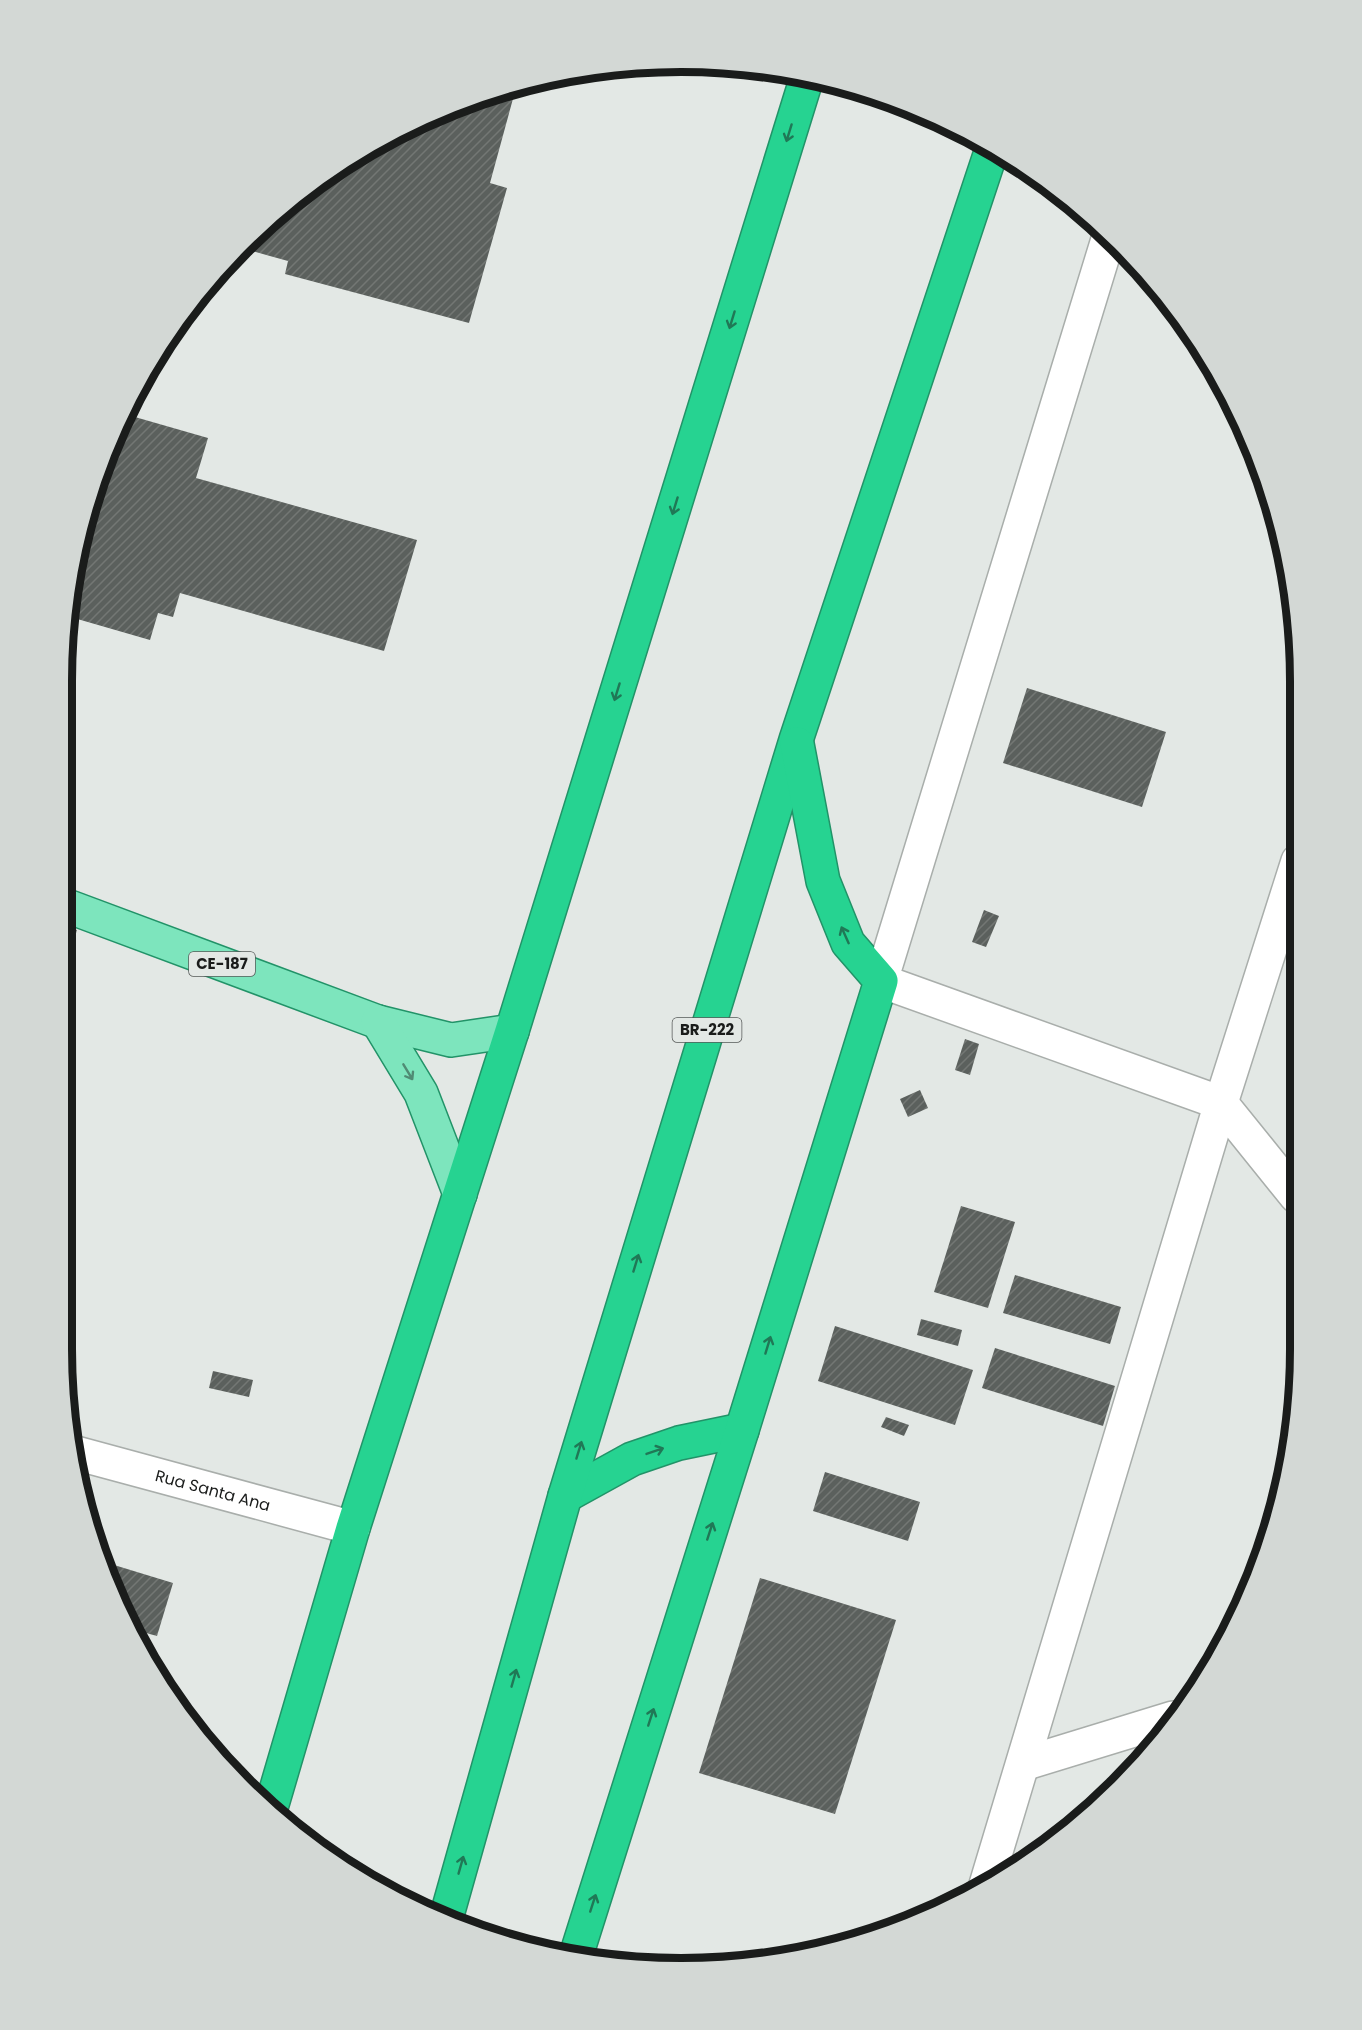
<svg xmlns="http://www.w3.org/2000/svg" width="1362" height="2030" font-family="Poppins,sans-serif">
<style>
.building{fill:url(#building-hatch)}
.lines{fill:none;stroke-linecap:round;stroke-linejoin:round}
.minor-casing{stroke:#a9aeab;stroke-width:36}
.major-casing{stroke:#229368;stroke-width:36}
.highway-casing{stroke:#229368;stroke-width:36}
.minor{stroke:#fff;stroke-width:33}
.major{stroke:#7de5bd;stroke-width:33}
.highway{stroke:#26d391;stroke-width:33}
.oneway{stroke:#207856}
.oneway2{stroke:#508b74}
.labels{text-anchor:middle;stroke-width:6;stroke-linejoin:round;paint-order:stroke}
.shield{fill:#e3e8e5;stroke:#565958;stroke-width:1.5}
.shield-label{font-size:15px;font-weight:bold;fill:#1a1c1b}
.street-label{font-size:16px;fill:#1a1c1b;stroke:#e3e8e5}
.rim{fill:none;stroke:#1a1c1b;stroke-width:8}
</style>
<defs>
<pattern id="building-hatch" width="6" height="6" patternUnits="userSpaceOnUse" patternTransform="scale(1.5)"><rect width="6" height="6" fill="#5b605d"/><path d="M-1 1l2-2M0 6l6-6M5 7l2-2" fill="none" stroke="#737774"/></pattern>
</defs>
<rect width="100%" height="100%" fill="#e3e8e5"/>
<g class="building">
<polygon points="517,84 490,183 507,188 469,323 285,274 288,261 241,248 304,189 407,125"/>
<polygon points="128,415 208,438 196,478 417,540 384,651 180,593 173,617 158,613 150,640 67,616 67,600 94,482 104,460 114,463"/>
<polygon points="1027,688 1166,732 1142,807 1003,763"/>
<polygon points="984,910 999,916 986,947 972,942"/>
<polygon points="67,927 77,930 67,963"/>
<polygon points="965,1039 979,1044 970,1075 955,1070"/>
<polygon points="920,1090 928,1108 908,1117 900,1099"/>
<polygon points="961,1206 1015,1222 988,1308 934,1292"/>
<polygon points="1015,1275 1121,1307 1110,1344 1003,1313"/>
<polygon points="921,1319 962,1330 958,1346 917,1335"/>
<polygon points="835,1326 973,1370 955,1425 818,1381"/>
<polygon points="995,1348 1115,1386 1103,1426 982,1388"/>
<polygon points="213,1371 253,1380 249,1397 209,1388"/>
<polygon points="886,1417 909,1425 904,1436 881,1427"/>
<polygon points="825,1472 920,1502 908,1541 813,1511"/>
<polygon points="101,1561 173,1583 157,1636 135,1630"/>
<polygon points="760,1578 896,1620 835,1814 699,1773"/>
</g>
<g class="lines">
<g class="minor-casing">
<g id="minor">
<polyline points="1109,236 881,981 1221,1103 1296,1196"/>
<path id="s1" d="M72 1452 353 1528"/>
<polyline points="1023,1764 1173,1718"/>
<polyline points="985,1888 1221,1103 1298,861"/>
</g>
</g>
<g class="major-casing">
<g id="major">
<polyline points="67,906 378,1022 451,1040 512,1031"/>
<polyline points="378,1022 421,1093 460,1194"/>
</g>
</g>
<g class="highway-casing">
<g id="highway">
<polyline points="565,1496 632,1459 679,1443 742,1430"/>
<polyline points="270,1811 353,1528 512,1031 807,77"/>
<polyline points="445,1922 565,1496 796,740 993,146"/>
<polyline points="575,1959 742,1430 881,981 848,943 823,881 797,744"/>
</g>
</g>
<use href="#minor" class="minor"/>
<use href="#major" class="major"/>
<use href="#highway" class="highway"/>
</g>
<defs><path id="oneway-shaft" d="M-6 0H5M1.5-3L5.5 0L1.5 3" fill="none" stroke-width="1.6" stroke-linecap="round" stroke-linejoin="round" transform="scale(1.5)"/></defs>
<g class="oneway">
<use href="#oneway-shaft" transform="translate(789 133) rotate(107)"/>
<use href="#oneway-shaft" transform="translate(732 320) rotate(107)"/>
<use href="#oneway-shaft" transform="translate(675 506) rotate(107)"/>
<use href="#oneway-shaft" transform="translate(617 692) rotate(107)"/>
<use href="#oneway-shaft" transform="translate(845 935) rotate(-114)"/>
<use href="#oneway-shaft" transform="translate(636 1263) rotate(-73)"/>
<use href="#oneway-shaft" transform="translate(768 1345) rotate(-73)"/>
<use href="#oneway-shaft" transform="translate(579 1450) rotate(-73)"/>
<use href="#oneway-shaft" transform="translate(655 1451) rotate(-19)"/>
<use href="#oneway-shaft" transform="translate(710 1531) rotate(-72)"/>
<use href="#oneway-shaft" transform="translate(514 1678) rotate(-74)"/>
<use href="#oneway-shaft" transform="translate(651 1717) rotate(-72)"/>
<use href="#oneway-shaft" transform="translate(461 1865) rotate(-74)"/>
<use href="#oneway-shaft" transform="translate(593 1903) rotate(-72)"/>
</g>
<use class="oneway2" href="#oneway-shaft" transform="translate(408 1072) rotate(59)"/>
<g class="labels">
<g class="shield">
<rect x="189" y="952" width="66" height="24" rx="4.5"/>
<rect x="672.5" y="1018" width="69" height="24" rx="4.5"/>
</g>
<g class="shield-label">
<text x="222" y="969">CE-187</text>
<text x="707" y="1035">BR-222</text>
</g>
<g class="street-label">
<text dy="6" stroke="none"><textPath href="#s1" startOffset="146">Rua Santa Ana</textPath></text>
</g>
</g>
<path d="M0 0H1362V2030H0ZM681 72H681A609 609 0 0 1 1290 681V1349A609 609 0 0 1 681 1958H681A609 609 0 0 1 72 1349V681A609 609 0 0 1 681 72Z" fill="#d3d8d5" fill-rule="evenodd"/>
<path class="rim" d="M681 72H681A609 609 0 0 1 1290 681V1349A609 609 0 0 1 681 1958H681A609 609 0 0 1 72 1349V681A609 609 0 0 1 681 72Z"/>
</svg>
